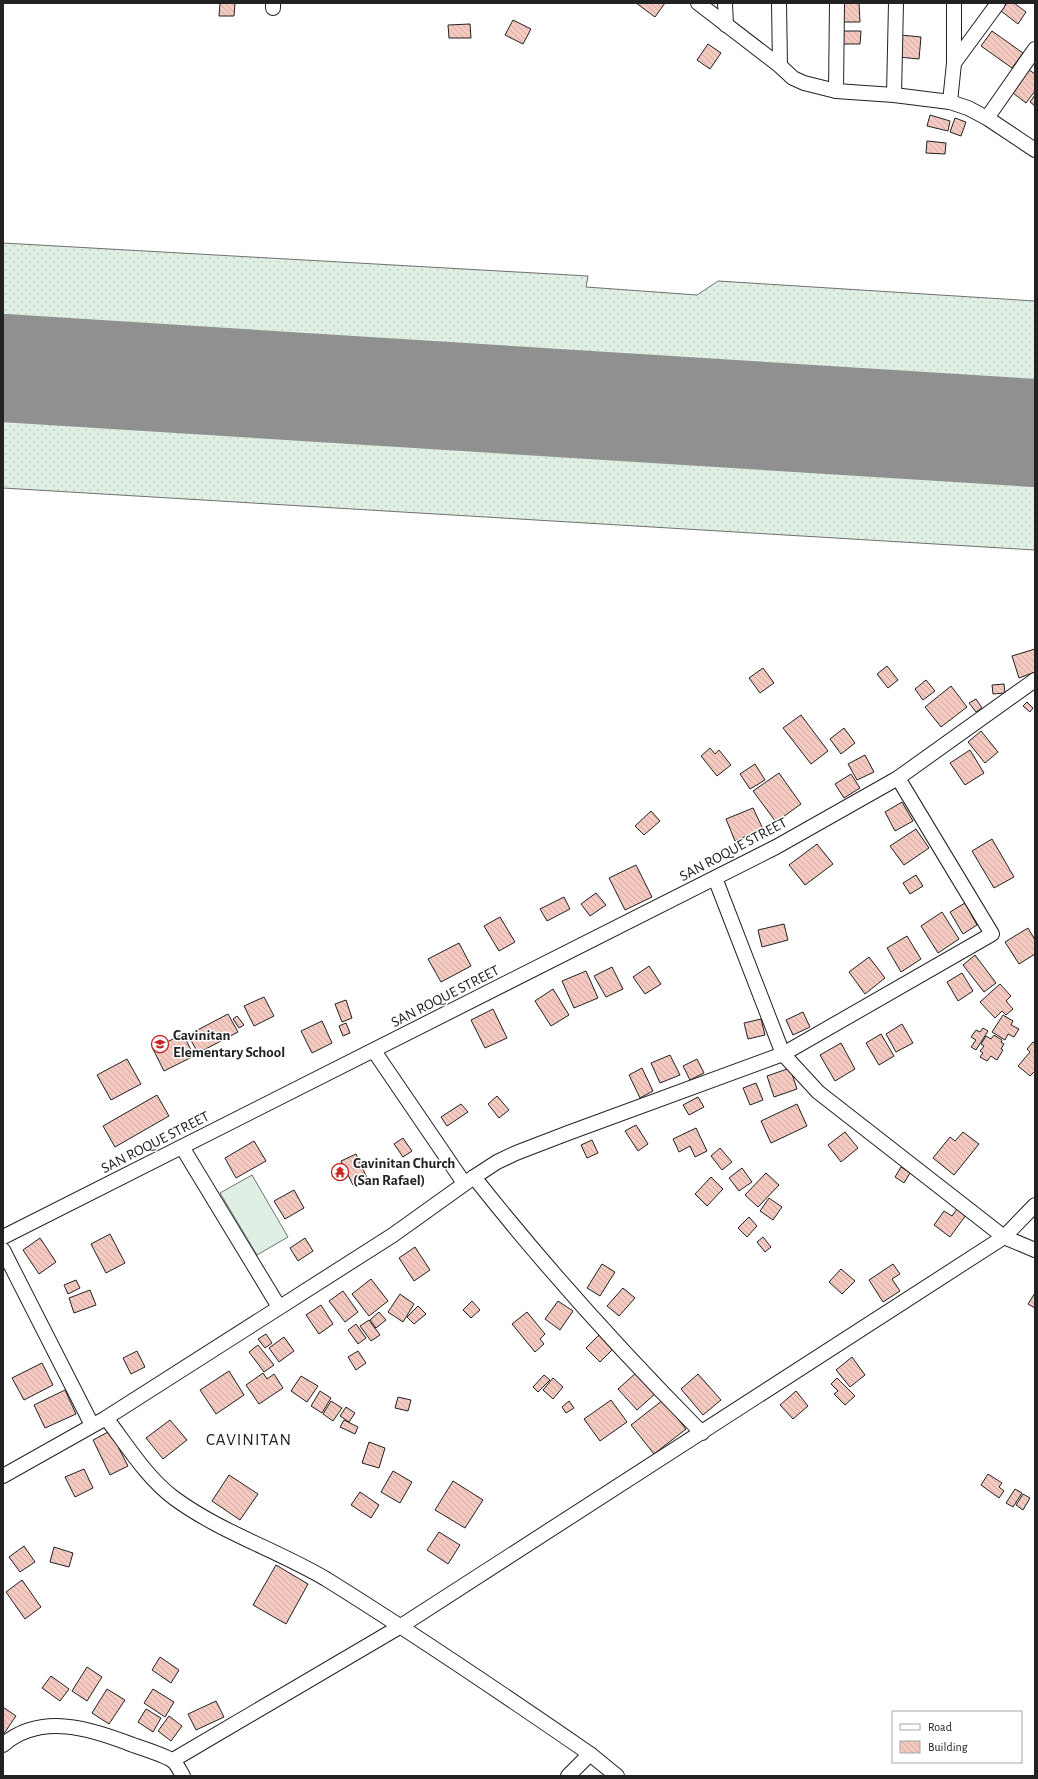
<svg xmlns="http://www.w3.org/2000/svg" width="1038" height="1779" font-family="'Alegreya Sans',sans-serif">
<style>
.grass{fill:url(#grass-dots);stroke:#6f6f6f}
.garden{fill:#e0efe3;stroke:#6f6f6f}
.lines{fill:none;stroke-linecap:round;stroke-linejoin:round}
.runway{stroke:#909090;stroke-width:108}
.building{fill:url(#building-back-hatch);stroke:#222}
.minor-casing{stroke:#222;stroke-width:16}
.minor{stroke:#fff;stroke-width:14}
.labels{text-anchor:middle;stroke-width:3;stroke-linejoin:round;paint-order:stroke}
.street-label{font-size:15px;fill:#222;stroke:#fff}
.poi-label{font-size:15px;font-weight:bold;fill:#222;stroke:#fff;text-anchor:start}
.quarter-label{font-size:17px;letter-spacing:1px;fill:#222;stroke:#fff}
</style>
<defs>
<pattern id="grass-dots" width="8" height="8" patternUnits="userSpaceOnUse"><rect width="8" height="8" fill="#e0efe3"/><path d="M2 2h.1M6 6h.1" fill="none" stroke="#c0cdc2" stroke-width="1.8" stroke-linecap="round"/></pattern>
<pattern id="building-back-hatch" width="6" height="6" patternUnits="userSpaceOnUse"><rect width="6" height="6" fill="#f3c9c0"/><path d="M-1 5l2 2M0 0l6 6M5-1l2 2" fill="none" stroke="#d0aca5"/></pattern>
</defs>
<rect width="100%" height="100%" fill="#fff"/>
<g class="grass">
<polygon points="3,243 588,276 586,287 697,295 718,281 1035,301 1035,388 3,329"/>
<polygon points="3,410 1035,479 1035,550 3,488"/>
</g>
<polygon class="garden" points="252,1175 288,1237 257,1255 220,1193"/>
<g class="lines">
<polyline class="runway" points="3,368 1035,433"/>
</g>
<g class="building">
<polygon points="220,3 235,3 234,16 219,16"/>
<polygon points="636,3 665,3 655,17"/>
<polygon points="839,3 859,3 860,22 839,22"/>
<polygon points="1007,3 1014,3 1026,12 1018,24 1001,11"/>
<polygon points="513,20 531,29 523,44 505,35"/>
<polygon points="470,24 471,38 449,38 448,25"/>
<polygon points="842,31 861,31 860,44 842,44"/>
<polygon points="992,31 1023,53 1012,68 981,46"/>
<polygon points="901,35 921,37 919,59 898,57"/>
<polygon points="708,44 721,53 710,69 697,60"/>
<polygon points="1025,67 1035,74 1035,91 1026,103 1009,90"/>
<polygon points="1035,95 1035,106 1030,102"/>
<polygon points="930,115 950,121 948,131 927,126"/>
<polygon points="955,118 966,122 961,136 950,132"/>
<polygon points="927,141 946,143 945,154 926,153"/>
<polygon points="1035,649 1035,672 1019,678 1012,656"/>
<polygon points="887,666 898,680 888,688 877,674"/>
<polygon points="763,668 774,683 760,693 749,678"/>
<polygon points="926,680 935,691 923,700 915,689"/>
<polygon points="1004,684 1005,693 993,694 992,685"/>
<polygon points="951,686 967,707 941,727 925,707"/>
<polygon points="976,699 982,708 976,712 969,703"/>
<polygon points="1027,702 1033,708 1030,712 1023,706"/>
<polygon points="801,715 828,751 811,764 783,728"/>
<polygon points="844,728 855,743 841,754 830,739"/>
<polygon points="981,731 998,752 985,763 968,742"/>
<polygon points="710,748 715,754 719,750 731,765 717,776 701,756"/>
<polygon points="970,750 984,773 965,785 950,763"/>
<polygon points="865,755 874,772 857,780 848,764"/>
<polygon points="755,764 765,780 750,789 740,774"/>
<polygon points="779,773 801,804 776,822 753,791"/>
<polygon points="851,774 860,788 844,798 835,784"/>
<polygon points="902,802 913,821 895,831 885,812"/>
<polygon points="753,808 763,829 735,841 726,819"/>
<polygon points="651,811 660,821 644,835 635,826"/>
<polygon points="916,829 929,848 904,865 890,846"/>
<polygon points="992,839 1014,877 994,888 972,851"/>
<polygon points="817,844 833,864 805,885 789,865"/>
<polygon points="636,865 652,897 625,910 609,878"/>
<polygon points="916,875 923,886 910,894 903,883"/>
<polygon points="596,893 606,905 590,916 581,904"/>
<polygon points="564,897 570,909 547,921 540,909"/>
<polygon points="965,903 977,925 963,934 950,912"/>
<polygon points="942,912 959,939 938,953 921,926"/>
<polygon points="500,917 515,942 499,951 484,926"/>
<polygon points="784,924 788,940 762,947 758,930"/>
<polygon points="1028,928 1035,940 1035,954 1019,964 1005,942"/>
<polygon points="907,936 921,959 901,972 887,948"/>
<polygon points="459,943 471,966 441,982 428,959"/>
<polygon points="975,955 996,983 984,992 963,965"/>
<polygon points="869,957 885,978 865,994 849,972"/>
<polygon points="649,966 661,984 645,994 633,977"/>
<polygon points="612,967 623,989 606,997 594,976"/>
<polygon points="586,971 598,998 574,1008 562,981"/>
<polygon points="962,973 973,991 958,1001 947,982"/>
<polygon points="1000,984 1011,996 1006,1001 1013,1009 1006,1015 1002,1011 995,1018 980,1002"/>
<polygon points="553,989 569,1015 551,1026 535,1001"/>
<polygon points="264,997 274,1016 254,1026 244,1006"/>
<polygon points="346,1000 352,1018 342,1022 335,1004"/>
<polygon points="493,1009 507,1038 485,1048 471,1020"/>
<polygon points="803,1012 810,1027 793,1035 786,1020"/>
<polygon points="228,1014 238,1032 198,1053 188,1035"/>
<polygon points="1003,1015 1013,1021 1011,1025 1019,1029 1014,1037 1008,1034 1005,1040 992,1032"/>
<polygon points="237,1016 244,1025 239,1028 233,1019"/>
<polygon points="761,1019 765,1035 748,1039 744,1023"/>
<polygon points="322,1021 332,1043 312,1053 301,1031"/>
<polygon points="346,1023 350,1033 343,1036 339,1026"/>
<polygon points="902,1024 913,1043 896,1052 886,1034"/>
<polygon points="983,1028 988,1031 976,1050 971,1047 976,1040 971,1037 976,1030 980,1032"/>
<polygon points="183,1034 194,1056 164,1071 153,1049"/>
<polygon points="881,1034 894,1056 879,1065 866,1043"/>
<polygon points="994,1035 1002,1040 1001,1042 1004,1044 1001,1049 1003,1050 997,1060 991,1056 987,1061 980,1057 983,1053 980,1051 984,1046 981,1044 986,1036 991,1039"/>
<polygon points="1033,1042 1035,1043 1035,1071 1030,1076 1018,1066 1030,1052 1027,1049"/>
<polygon points="841,1043 855,1069 835,1081 820,1055"/>
<polygon points="670,1055 680,1075 660,1083 651,1063"/>
<polygon points="127,1059 141,1084 111,1100 97,1075"/>
<polygon points="697,1059 704,1073 690,1080 683,1066"/>
<polygon points="642,1068 653,1091 640,1098 629,1075"/>
<polygon points="790,1068 797,1089 774,1097 767,1076"/>
<polygon points="756,1083 763,1100 750,1105 743,1088"/>
<polygon points="157,1095 169,1116 115,1147 103,1126"/>
<polygon points="497,1096 509,1110 499,1118 488,1104"/>
<polygon points="698,1097 704,1107 689,1115 683,1105"/>
<polygon points="461,1104 468,1112 447,1126 441,1117"/>
<polygon points="797,1104 807,1126 771,1143 761,1121"/>
<polygon points="636,1125 648,1144 638,1151 625,1131"/>
<polygon points="696,1128 707,1151 695,1157 690,1146 679,1152 673,1139"/>
<polygon points="845,1132 858,1148 841,1162 828,1145"/>
<polygon points="963,1132 979,1144 954,1175 933,1158 950,1137 955,1141"/>
<polygon points="403,1138 412,1151 403,1157 394,1144"/>
<polygon points="592,1140 598,1153 587,1158 581,1145"/>
<polygon points="254,1141 266,1161 236,1178 225,1158"/>
<polygon points="720,1148 732,1162 722,1170 711,1156"/>
<polygon points="356,1154 367,1178 353,1185 341,1161"/>
<polygon points="901,1167 910,1173 904,1183 895,1177"/>
<polygon points="742,1168 752,1182 739,1191 729,1178"/>
<polygon points="766,1173 779,1185 758,1207 745,1195"/>
<polygon points="711,1177 723,1189 707,1206 695,1194"/>
<polygon points="294,1190 304,1208 285,1219 274,1201"/>
<polygon points="769,1198 782,1207 773,1220 760,1211"/>
<polygon points="957,1209 966,1215 950,1237 934,1225 944,1211 952,1216"/>
<polygon points="749,1217 757,1226 747,1237 738,1228"/>
<polygon points="110,1234 125,1263 106,1273 91,1244"/>
<polygon points="763,1237 771,1247 765,1252 757,1242"/>
<polygon points="40,1238 56,1262 39,1274 23,1250"/>
<polygon points="305,1238 313,1251 298,1261 290,1248"/>
<polygon points="415,1247 430,1270 414,1281 399,1258"/>
<polygon points="602,1264 615,1272 600,1296 587,1288"/>
<polygon points="893,1264 900,1274 892,1279 900,1291 883,1302 869,1280"/>
<polygon points="841,1269 855,1281 842,1294 829,1282"/>
<polygon points="371,1279 388,1301 369,1316 352,1294"/>
<polygon points="76,1280 80,1288 68,1294 64,1285"/>
<polygon points="623,1288 635,1298 619,1316 607,1306"/>
<polygon points="90,1290 96,1305 74,1313 69,1298"/>
<polygon points="343,1291 358,1312 345,1322 329,1301"/>
<polygon points="1035,1293 1035,1308 1028,1304"/>
<polygon points="400,1294 414,1304 403,1322 388,1312"/>
<polygon points="472,1301 480,1310 471,1318 463,1310"/>
<polygon points="558,1301 573,1311 560,1330 545,1319"/>
<polygon points="321,1305 333,1324 319,1334 306,1315"/>
<polygon points="418,1306 426,1314 414,1324 407,1317"/>
<polygon points="379,1312 386,1320 376,1328 370,1320"/>
<polygon points="527,1312 545,1334 540,1339 544,1344 535,1352 512,1324"/>
<polygon points="369,1320 380,1335 371,1341 360,1326"/>
<polygon points="356,1324 366,1338 358,1344 348,1330"/>
<polygon points="266,1334 272,1343 265,1348 258,1339"/>
<polygon points="599,1335 613,1349 600,1362 586,1348"/>
<polygon points="284,1337 294,1351 279,1362 269,1348"/>
<polygon points="258,1345 274,1365 264,1372 249,1352"/>
<polygon points="137,1351 145,1367 131,1374 123,1358"/>
<polygon points="358,1351 366,1363 356,1370 348,1357"/>
<polygon points="852,1357 865,1375 850,1387 836,1370"/>
<polygon points="42,1363 53,1385 24,1400 12,1378"/>
<polygon points="229,1371 244,1395 216,1414 200,1390"/>
<polygon points="637,1372 656,1393 637,1410 618,1389"/>
<polygon points="263,1373 267,1379 274,1374 283,1388 259,1404 246,1385"/>
<polygon points="698,1374 721,1400 703,1415 681,1389"/>
<polygon points="544,1375 550,1380 538,1392 533,1387"/>
<polygon points="301,1376 318,1386 307,1402 291,1391"/>
<polygon points="553,1378 563,1387 553,1399 543,1390"/>
<polygon points="837,1378 855,1396 845,1405 834,1394 838,1391 831,1384"/>
<polygon points="65,1390 76,1414 45,1428 34,1405"/>
<polygon points="320,1391 331,1398 322,1413 311,1406"/>
<polygon points="796,1391 808,1406 793,1419 780,1405"/>
<polygon points="398,1397 411,1400 408,1411 395,1408"/>
<polygon points="611,1400 627,1422 600,1441 584,1419"/>
<polygon points="663,1400 686,1429 654,1454 631,1425"/>
<polygon points="331,1401 342,1408 333,1421 323,1414"/>
<polygon points="569,1401 574,1408 566,1413 562,1407"/>
<polygon points="346,1407 355,1413 349,1422 340,1416"/>
<polygon points="170,1420 187,1440 163,1459 146,1438"/>
<polygon points="344,1420 358,1427 355,1434 340,1427"/>
<polygon points="110,1431 128,1466 110,1475 93,1440"/>
<polygon points="369,1442 385,1448 379,1468 362,1463"/>
<polygon points="84,1469 93,1488 75,1497 65,1477"/>
<polygon points="393,1471 412,1482 400,1503 381,1492"/>
<polygon points="988,1474 1002,1483 999,1487 1004,1491 999,1498 981,1485"/>
<polygon points="229,1475 258,1494 240,1520 212,1501"/>
<polygon points="453,1481 483,1500 465,1528 435,1510"/>
<polygon points="1015,1489 1022,1493 1013,1507 1006,1503"/>
<polygon points="360,1492 379,1505 371,1518 351,1505"/>
<polygon points="1023,1494 1030,1498 1023,1510 1016,1505"/>
<polygon points="439,1532 460,1545 448,1564 427,1550"/>
<polygon points="24,1546 35,1562 20,1572 9,1557"/>
<polygon points="54,1547 73,1553 69,1567 50,1562"/>
<polygon points="276,1565 308,1584 286,1624 253,1605"/>
<polygon points="22,1580 41,1607 25,1619 6,1592"/>
<polygon points="160,1657 179,1670 171,1683 152,1670"/>
<polygon points="87,1667 102,1677 87,1701 72,1691"/>
<polygon points="51,1676 69,1689 60,1701 42,1688"/>
<polygon points="107,1689 125,1700 109,1724 92,1713"/>
<polygon points="153,1689 174,1702 165,1717 144,1703"/>
<polygon points="216,1701 224,1717 196,1730 188,1714"/>
<polygon points="3,1707 16,1716 3,1735"/>
<polygon points="146,1709 161,1718 153,1732 138,1722"/>
<polygon points="169,1716 182,1726 171,1741 158,1731"/>
</g>
<g class="lines">
<g class="minor-casing">
<g id="minor">
<polyline points="698,3 780,66 793,78 804,83 836,91 894,95 950,102 968,108 987,118 1035,150"/>
<polyline points="725,3 726,25"/>
<polyline points="779,3 780,66"/>
<polyline points="273,8 273,3"/>
<polyline points="954,63 998,3"/>
<polyline points="836,91 837,3"/>
<polyline points="894,95 896,3"/>
<polyline points="950,102 954,63 954,3"/>
<polyline points="987,118 1035,49"/>
<polyline points="715,878 783,1054 818,1092 1004,1237 1035,1250"/>
<polyline points="374,1051 464,1183"/>
<polyline points="182,1147 279,1307"/>
<path d="M474 1177C545 1267 621 1351 702 1433"/>
<polyline points="3,1237 776,847 898,778 1035,680"/>
<polyline points="3,1250 92,1425"/>
<path d="M106 1418C127 1445 146 1477 174 1498 220 1532 277 1550 326 1579 416 1635 503 1694 590 1754L617 1776"/>
<polyline points="3,1476 106,1418 393,1235 474,1177 497,1162 516,1153 568,1133 783,1054 992,934 898,778"/>
<path d="M3 1745C41 1712 92 1729 133 1745 142 1748 167 1756 173 1761 177 1764 180 1771 183 1776"/>
<polyline points="173,1760 401,1626 1004,1237 1035,1205"/>
<polyline points="568,1776 590,1754"/>
</g>
</g>
<use href="#minor" class="minor"/>
</g>
<defs>
<g id="school-ring" transform="scale(0.9)"><circle r="9.5" fill="#fff" stroke="#c62828" stroke-width="1.5"/><path d="M0-5L7-2L0 1L-7-2ZM-4 1L0 2.5L4 1V4Q0 6-4 4Z" fill="#c62828"/></g>
<g id="temple-ring" transform="scale(0.9)"><circle r="9.5" fill="#fff" stroke="#c62828" stroke-width="1.5"/><path d="M0-6L5-2H3V0L6.5 2.5H4V6H1.5V3h-3V6H-4V2.5H-6.5L-3 0V-2H-5Z" fill="#c62828"/></g>
</defs>
<g fill-rule="evenodd">
<use href="#school-ring" x="160" y="1044"/>
<use href="#temple-ring" x="340" y="1172"/>
</g>
<g class="labels">
<g class="street-label">
<text transform="translate(733 849) rotate(-28)" y="5">SAN ROQUE STREET</text>
<text transform="translate(445 996) rotate(-27)" y="5">SAN ROQUE STREET</text>
<text transform="translate(155 1142) rotate(-27)" y="5">SAN ROQUE STREET</text>
</g>
<g class="poi-label">
<text x="173" y="1040">Cavinitan<tspan x="173" dy="17">Elementary School</tspan></text>
<text x="353" y="1168">Cavinitan Church<tspan x="353" dy="17">(San Rafael)</tspan></text>
</g>
<g class="quarter-label">
<text x="249" y="1445">CAVINITAN</text>
</g>
</g>
<rect width="1038" height="1779" fill="none" stroke="#222222" stroke-width="8"/>
<rect x="892" y="1711" width="130" height="52" fill="#ffffff" stroke="#a7a7a7"/>
<rect x="900" y="1724" width="20" height="6" fill="#ffffff" stroke="#a7a7a7"/>
<text x="928" y="1731" font-size="12" fill="#222222">Road</text>
<rect x="900" y="1741" width="20" height="12" fill="url(#building-back-hatch)" stroke="#a7a7a7"/>
<text x="928" y="1751" font-size="12" fill="#222222">Building</text>
</svg>
